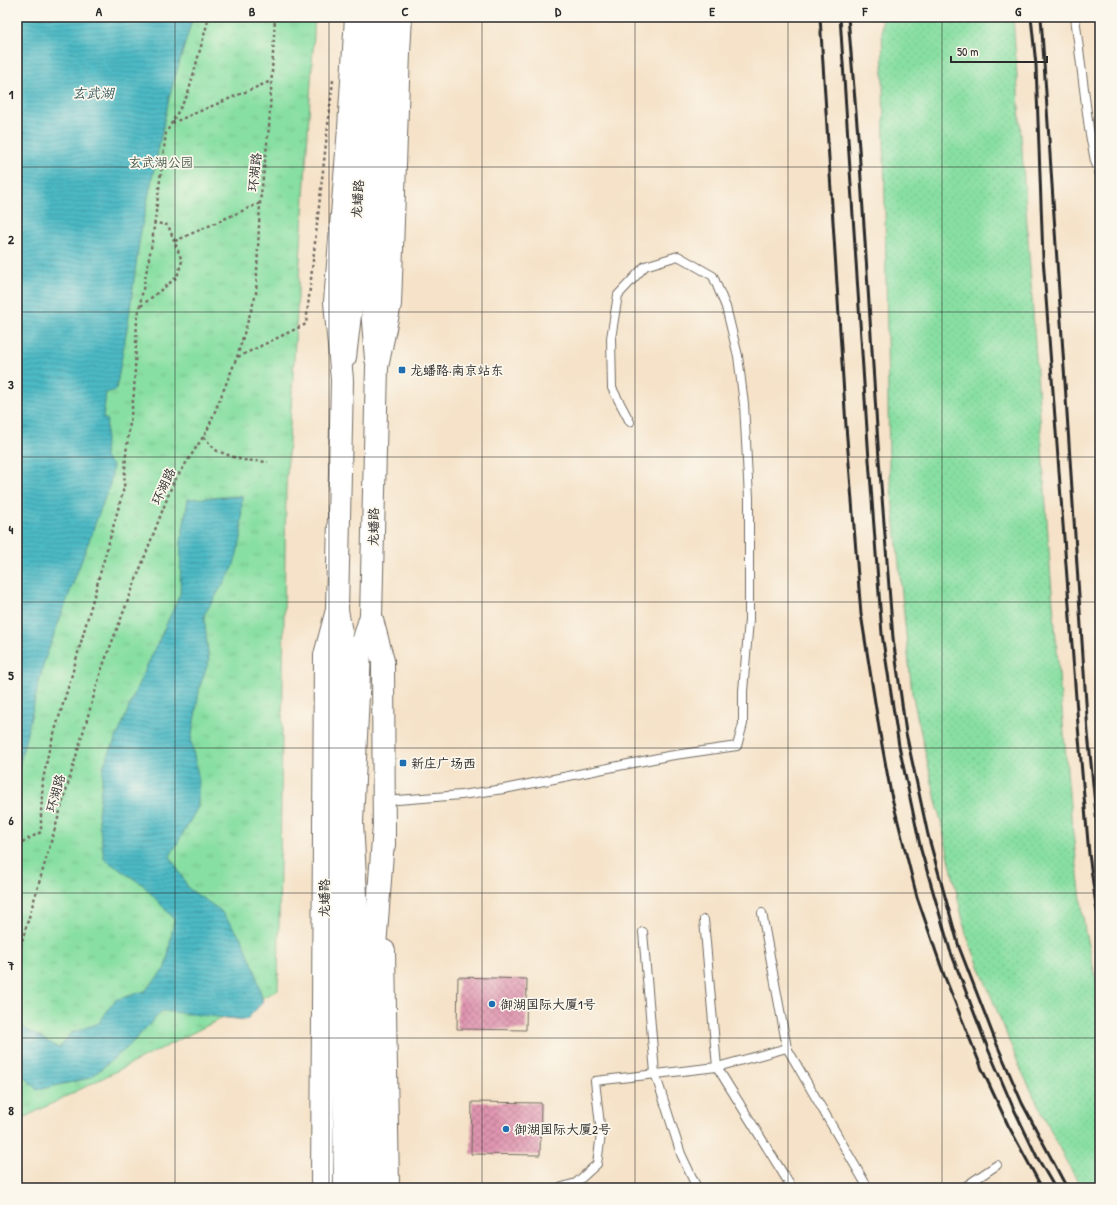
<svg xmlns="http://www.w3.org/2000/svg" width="1117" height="1205" font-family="'Patrick Hand','LXGW WenKai TC',sans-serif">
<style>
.grass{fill:url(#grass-dots);stroke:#5a8567}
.park{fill:url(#park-tufts);stroke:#5a8567}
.water{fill:url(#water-rules);stroke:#3c7278}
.building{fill:url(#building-cross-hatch)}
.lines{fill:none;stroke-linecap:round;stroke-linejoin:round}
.lane-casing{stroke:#726b62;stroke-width:10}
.secondary-casing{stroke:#726b62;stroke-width:24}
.primary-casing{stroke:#726b62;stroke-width:24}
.highway-casing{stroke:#726b62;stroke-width:24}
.path{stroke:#726b62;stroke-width:2.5;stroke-dasharray:3 3;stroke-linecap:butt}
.lane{stroke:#fff;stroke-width:8}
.secondary{stroke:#fff;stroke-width:22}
.primary{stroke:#fff;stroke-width:22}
.highway{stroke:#fff;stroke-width:22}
.rail{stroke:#2b2b2b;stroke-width:3}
.grid{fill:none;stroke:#2b2b2b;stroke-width:1;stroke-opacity:0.55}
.poi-dot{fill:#1f6fb2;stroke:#fbf7ec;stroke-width:1.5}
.labels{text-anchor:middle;stroke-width:3.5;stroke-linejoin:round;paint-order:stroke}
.park-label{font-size:13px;fill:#425849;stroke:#fbf7ec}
.street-label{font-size:13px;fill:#2b2b2b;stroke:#fbf7ec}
.poi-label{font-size:13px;fill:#2b2b2b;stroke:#fbf7ec;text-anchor:start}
.water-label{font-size:14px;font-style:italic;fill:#375d61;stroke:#fbf7ec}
.neatline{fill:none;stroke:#2b2b2b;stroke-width:1.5}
.grid-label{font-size:13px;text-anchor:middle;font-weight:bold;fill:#2b2b2b}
</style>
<defs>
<pattern id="grass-dots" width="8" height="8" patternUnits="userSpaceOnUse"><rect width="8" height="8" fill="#88dfa3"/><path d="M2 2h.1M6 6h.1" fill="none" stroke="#76c08c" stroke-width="1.8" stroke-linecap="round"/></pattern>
<pattern id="park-tufts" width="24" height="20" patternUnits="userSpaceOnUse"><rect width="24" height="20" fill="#88dfa3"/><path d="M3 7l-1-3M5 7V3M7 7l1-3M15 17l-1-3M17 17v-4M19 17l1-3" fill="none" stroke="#76c08c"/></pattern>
<pattern id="water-rules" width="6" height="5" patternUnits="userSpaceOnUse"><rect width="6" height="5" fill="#4cbac5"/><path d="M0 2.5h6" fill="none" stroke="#3f97a0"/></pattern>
<pattern id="building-cross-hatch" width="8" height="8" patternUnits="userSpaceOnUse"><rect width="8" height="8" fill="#e095b0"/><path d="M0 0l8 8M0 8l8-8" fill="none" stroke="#b67a8f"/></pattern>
</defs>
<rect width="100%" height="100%" fill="#fbf7ec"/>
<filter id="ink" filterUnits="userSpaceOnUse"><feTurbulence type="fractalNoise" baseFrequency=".025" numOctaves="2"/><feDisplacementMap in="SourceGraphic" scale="8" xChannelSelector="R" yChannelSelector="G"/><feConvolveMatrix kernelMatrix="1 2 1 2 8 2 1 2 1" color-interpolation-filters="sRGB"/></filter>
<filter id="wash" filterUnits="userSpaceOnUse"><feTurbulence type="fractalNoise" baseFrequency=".012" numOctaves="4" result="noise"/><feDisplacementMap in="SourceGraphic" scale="16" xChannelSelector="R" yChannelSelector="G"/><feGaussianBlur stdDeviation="0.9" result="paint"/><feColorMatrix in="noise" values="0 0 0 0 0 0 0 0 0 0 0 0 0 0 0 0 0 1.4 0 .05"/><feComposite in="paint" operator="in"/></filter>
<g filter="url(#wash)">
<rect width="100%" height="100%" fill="#f5e2c8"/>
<polygon class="grass" points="882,17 1013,17 1051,580 1071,817 1085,932 1100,995 1100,1188 1082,1188 1067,1163 1021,1070 966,934 912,693 889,466"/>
<polygon class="park" points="17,17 315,17 286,489 278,990 17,1121"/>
<g class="water">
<polygon points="17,17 193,17 170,94 140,236 129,317 116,390 106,393 103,419 107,419 105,458 113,466 110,484 44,662 17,775"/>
<polygon points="242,496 241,539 233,568 204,615 209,661 200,686 191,741 198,775 198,807 170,856 189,889 220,910 242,939 255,970 263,1002 246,1020 162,1011 128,1047 90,1078 37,1090 17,1069 17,1024 59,1048 71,1033 99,1023 115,1000 145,991 166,967 174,919 143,885 104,859 98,814 104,764 122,725 137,687 155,649 180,594 181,541 188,499"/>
</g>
<g id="blocks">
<g class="building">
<polygon points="458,977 527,979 526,1030 457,1029"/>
<polygon points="472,1102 541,1103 540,1155 471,1154"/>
</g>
</g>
</g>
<g filter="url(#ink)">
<use href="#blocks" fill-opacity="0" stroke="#726b62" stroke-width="1"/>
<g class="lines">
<g class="lane-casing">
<g id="lane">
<polyline points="1075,17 1089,129 1095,161 1100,174"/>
<polyline points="385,801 461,795 504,789 668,756 737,746 743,724 743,691 749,620 749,498 744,404 738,356 726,307 713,276 678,256 645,266 618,295 611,338 612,388 630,422"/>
<polyline points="762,913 787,1048 868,1188"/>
<polyline points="704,920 717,1067 792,1188"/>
<polyline points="643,932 655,1073 681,1154 697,1188"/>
<polyline points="17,1186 20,1188"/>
<polyline points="559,1188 576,1183 597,1164 601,1134 595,1081 717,1067 787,1048"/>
<polyline points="963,1188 997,1165"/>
</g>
</g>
<g class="secondary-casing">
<g id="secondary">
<polyline points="345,357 352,298 356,218 370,17"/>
<polyline points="376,359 371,296 386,17"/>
<polyline points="371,616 383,661 384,845"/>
<polyline points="384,951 388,1188"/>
<polyline points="322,1188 325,655 337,610"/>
</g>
</g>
<g class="primary-casing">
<g id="primary">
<polyline points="345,1188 343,990 336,822 345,656 337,610 342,380 335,302 349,128 356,17"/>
<polyline points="361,1188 358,932 352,822 360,652 371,616 377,367 390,304 399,53 401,17"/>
</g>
</g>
<g class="highway-casing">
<polyline id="highway" points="375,1188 371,1001 384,826"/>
</g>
<g class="path">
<polyline points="172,123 271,81"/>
<polyline points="175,241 260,203"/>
<polyline points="141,306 177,277 182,261 168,225 155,223"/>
<polyline points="238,357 306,324 333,80"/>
<polyline points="203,437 217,451 242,460 268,462"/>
<polyline points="17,845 41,832 41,813 43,780 49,750 71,678 124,488 126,453 134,393 137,320 152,243 166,133 188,94 209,17"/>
<polyline points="17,958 102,668 173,483 207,431 237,357 256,294 260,203 269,127 275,17"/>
</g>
<use href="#lane" class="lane"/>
<use href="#secondary" class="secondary"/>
<use href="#primary" class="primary"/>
<use href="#highway" class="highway"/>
<g class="rail">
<polyline points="820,17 846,426 861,614 880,734 891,794 917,897 944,975 982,1069 1008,1125 1042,1188"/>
<polyline points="840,17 869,460 882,634 899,746 921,850 950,950 988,1049 1012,1105 1037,1157 1055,1188"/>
<polyline points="848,17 859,148 879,459 893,638 906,733 928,835 959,947 995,1040 1022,1103 1067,1188"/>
<polyline points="1031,17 1036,65 1043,258 1079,738 1089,854 1096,905 1100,926"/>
<polyline points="1041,17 1088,733 1100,855"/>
</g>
</g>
</g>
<path class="grid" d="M175 17V1188M329 17V1188M482 17V1188M635 17V1188M788 17V1188M942 17V1188M17 167H1100M17 312H1100M17 457H1100M17 602H1100M17 748H1100M17 893H1100M17 1038H1100"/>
<g class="poi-dot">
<rect x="398" y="366" width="8" height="8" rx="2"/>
<rect x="399" y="759" width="8" height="8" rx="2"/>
<circle cx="492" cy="1004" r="4"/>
<circle cx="506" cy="1129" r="4"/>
</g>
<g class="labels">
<g class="park-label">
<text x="161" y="167">玄武湖公园</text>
</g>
<g class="street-label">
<text transform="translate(254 172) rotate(-84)" y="5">环湖路</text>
<text transform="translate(357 199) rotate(-86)" y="5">龙蟠路</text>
<text transform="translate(163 486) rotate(-65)" y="5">环湖路</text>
<text transform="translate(373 527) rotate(-89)" y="5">龙蟠路</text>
<text transform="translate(55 793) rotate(-74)" y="5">环湖路</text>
<text transform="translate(324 898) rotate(-90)" y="5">龙蟠路</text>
</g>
<g class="poi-label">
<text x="410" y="375">龙蟠路·南京站东</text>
<text x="411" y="768">新庄广场西</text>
<text x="500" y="1009">御湖国际大厦1号</text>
<text x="514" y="1134">御湖国际大厦2号</text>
</g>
<g class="water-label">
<text x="93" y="98">玄武湖</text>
</g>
</g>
<rect width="1117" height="1205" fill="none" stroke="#fbf7ec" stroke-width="44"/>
<path d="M951 56v6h96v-6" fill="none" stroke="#2b2b2b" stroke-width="2"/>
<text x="957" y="56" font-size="12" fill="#2b2b2b" stroke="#fbf7ec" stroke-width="3" paint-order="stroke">50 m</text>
<rect x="22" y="22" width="1073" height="1161" class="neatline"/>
<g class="grid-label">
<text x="99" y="16">A</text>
<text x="252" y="16">B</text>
<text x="405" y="16">C</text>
<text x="558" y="16">D</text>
<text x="712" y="16">E</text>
<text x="865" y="16">F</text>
<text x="1018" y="16">G</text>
<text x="11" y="99">1</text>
<text x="11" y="244">2</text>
<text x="11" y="389">3</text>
<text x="11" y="534">4</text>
<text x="11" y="680">5</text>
<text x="11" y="825">6</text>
<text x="11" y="970">7</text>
<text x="11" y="1115">8</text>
</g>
</svg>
